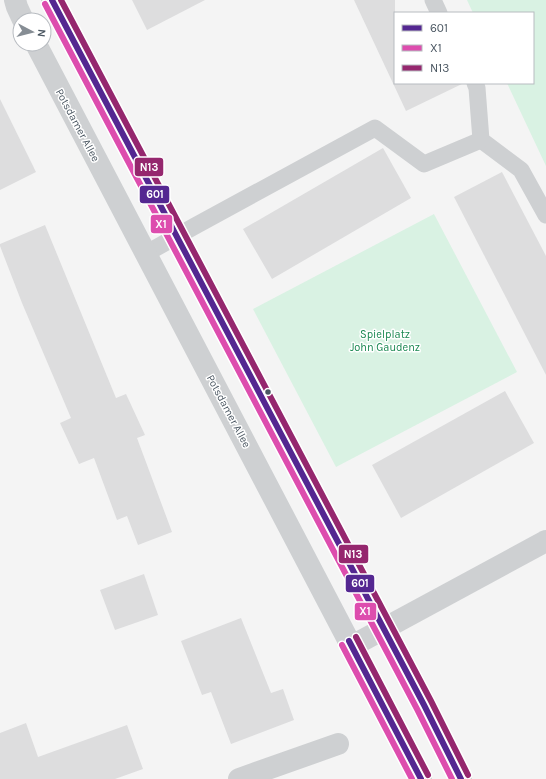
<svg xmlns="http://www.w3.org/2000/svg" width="546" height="779" font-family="Karla,sans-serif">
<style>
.green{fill:#d9f2e3}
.building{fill:#ddddde}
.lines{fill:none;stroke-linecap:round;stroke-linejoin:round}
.service{stroke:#ced0d2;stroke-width:17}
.minor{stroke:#ced0d2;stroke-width:22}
.tertiary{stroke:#ced0d2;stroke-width:22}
.bus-1-casing{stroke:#fff;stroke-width:9}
.bus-2-casing{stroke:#fff;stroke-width:9}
.bus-3-casing{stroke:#fff;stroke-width:9}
.bus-1{stroke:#542791;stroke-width:6}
.bus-2{stroke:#dd4dae;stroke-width:6}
.bus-3{stroke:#95276e;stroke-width:6}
.bus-dot{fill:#4a5661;stroke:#fff;stroke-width:1.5}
.labels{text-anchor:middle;stroke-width:3;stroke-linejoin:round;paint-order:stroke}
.street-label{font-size:11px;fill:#4a5661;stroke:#fff}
.park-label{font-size:11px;fill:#17864f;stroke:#fff}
.line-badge{stroke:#fff;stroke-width:1.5}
.badge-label{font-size:11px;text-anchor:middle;font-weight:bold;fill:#fff}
</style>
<rect width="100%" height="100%" fill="#f4f4f4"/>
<g class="green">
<polygon points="467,0 546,0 546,166 507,83 533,83 533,13 473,13"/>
<polygon points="434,214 517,372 336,467 253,309"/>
</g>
<g class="building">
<polygon points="132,0 205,0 147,30"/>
<polygon points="354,0 395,0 395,83 464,83 406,111"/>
<polygon points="0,99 36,172 0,190"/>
<polygon points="383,148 411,198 272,279 243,229"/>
<polygon points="502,172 546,256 546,375 454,197"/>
<polygon points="45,225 116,398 126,394 145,435 137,438 172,532 138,545 127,516 117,520 94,458 79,464 60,423 71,418 22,303 0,246 0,244"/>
<polygon points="505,391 534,443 401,518 372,465"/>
<polygon points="144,574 158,615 115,630 100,590"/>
<polygon points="241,618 271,693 283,689 294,720 231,744 211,692 202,695 181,641"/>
<polygon points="26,723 38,757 127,725 143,769 115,779 0,779 0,733"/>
</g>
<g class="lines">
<g class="service">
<polyline points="433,0 439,13"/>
<polyline points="475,83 477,88 481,140 521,170 546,215"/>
<polyline points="147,253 195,226 375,128 424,164 481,140"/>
</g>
<g class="minor">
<polyline points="352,646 546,541"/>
<polyline points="239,779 338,744"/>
</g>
<g class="tertiary">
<polyline points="15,0 17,7 23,20"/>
<polyline points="52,0 424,705 461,779"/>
<polyline points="36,44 421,779"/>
</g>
<g class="bus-1-casing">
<g id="bus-1">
<polyline points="52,0 424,705 461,779"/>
<polyline points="349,641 421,779"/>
</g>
</g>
<g class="bus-2-casing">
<g id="bus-2">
<polyline points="45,4 417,709 452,779"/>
<polyline points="342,645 412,779"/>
</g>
</g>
<g class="bus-3-casing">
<g id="bus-3">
<polyline points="61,0 431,701 468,775"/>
<polyline points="356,637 428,775"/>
</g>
</g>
<use href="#bus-1" class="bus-1"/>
<use href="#bus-2" class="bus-2"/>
<use href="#bus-3" class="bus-3"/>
</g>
<circle class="bus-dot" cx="268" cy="392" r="3.5"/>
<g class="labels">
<g class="street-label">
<text transform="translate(78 125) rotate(62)" y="4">Potsdamer Allee</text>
<text transform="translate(229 411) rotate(62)" y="4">Potsdamer Allee</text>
</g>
<g class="park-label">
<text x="385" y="338">Spielplatz<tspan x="385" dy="13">John Gaudenz</tspan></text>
</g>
</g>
<g class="line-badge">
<rect x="134" y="157" width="30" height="20" rx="4" fill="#95276e"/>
<rect x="139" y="185" width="31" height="19" rx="4" fill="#542791"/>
<rect x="150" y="214" width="23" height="20" rx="4" fill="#dd4dae"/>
<rect x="338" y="544" width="31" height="20" rx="4" fill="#95276e"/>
<rect x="345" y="574" width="30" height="19" rx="4" fill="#542791"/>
<rect x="354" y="602" width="23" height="19" rx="4" fill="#dd4dae"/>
</g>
<g class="badge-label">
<text x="149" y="171">N13</text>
<text x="155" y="198">601</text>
<text x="161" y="228">X1</text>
<text x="353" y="558">N13</text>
<text x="360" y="587">601</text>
<text x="365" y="615">X1</text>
</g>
<rect x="394" y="12" width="140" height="72" fill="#ffffff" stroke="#b7bbc0"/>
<rect x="402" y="25" width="20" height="6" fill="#542791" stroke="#b7bbc0"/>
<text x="430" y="32" font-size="12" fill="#4a5661">601</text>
<rect x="402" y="45" width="20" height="6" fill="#dd4dae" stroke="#b7bbc0"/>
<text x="430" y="52" font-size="12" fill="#4a5661">X1</text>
<rect x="402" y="65" width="20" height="6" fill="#95276e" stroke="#b7bbc0"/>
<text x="430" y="72" font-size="12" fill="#4a5661">N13</text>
<g transform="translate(32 32) rotate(97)"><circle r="19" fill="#ffffff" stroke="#b7bbc0"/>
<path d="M0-3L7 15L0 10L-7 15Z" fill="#868d94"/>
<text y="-6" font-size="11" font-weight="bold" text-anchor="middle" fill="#4a5661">N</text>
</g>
</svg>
